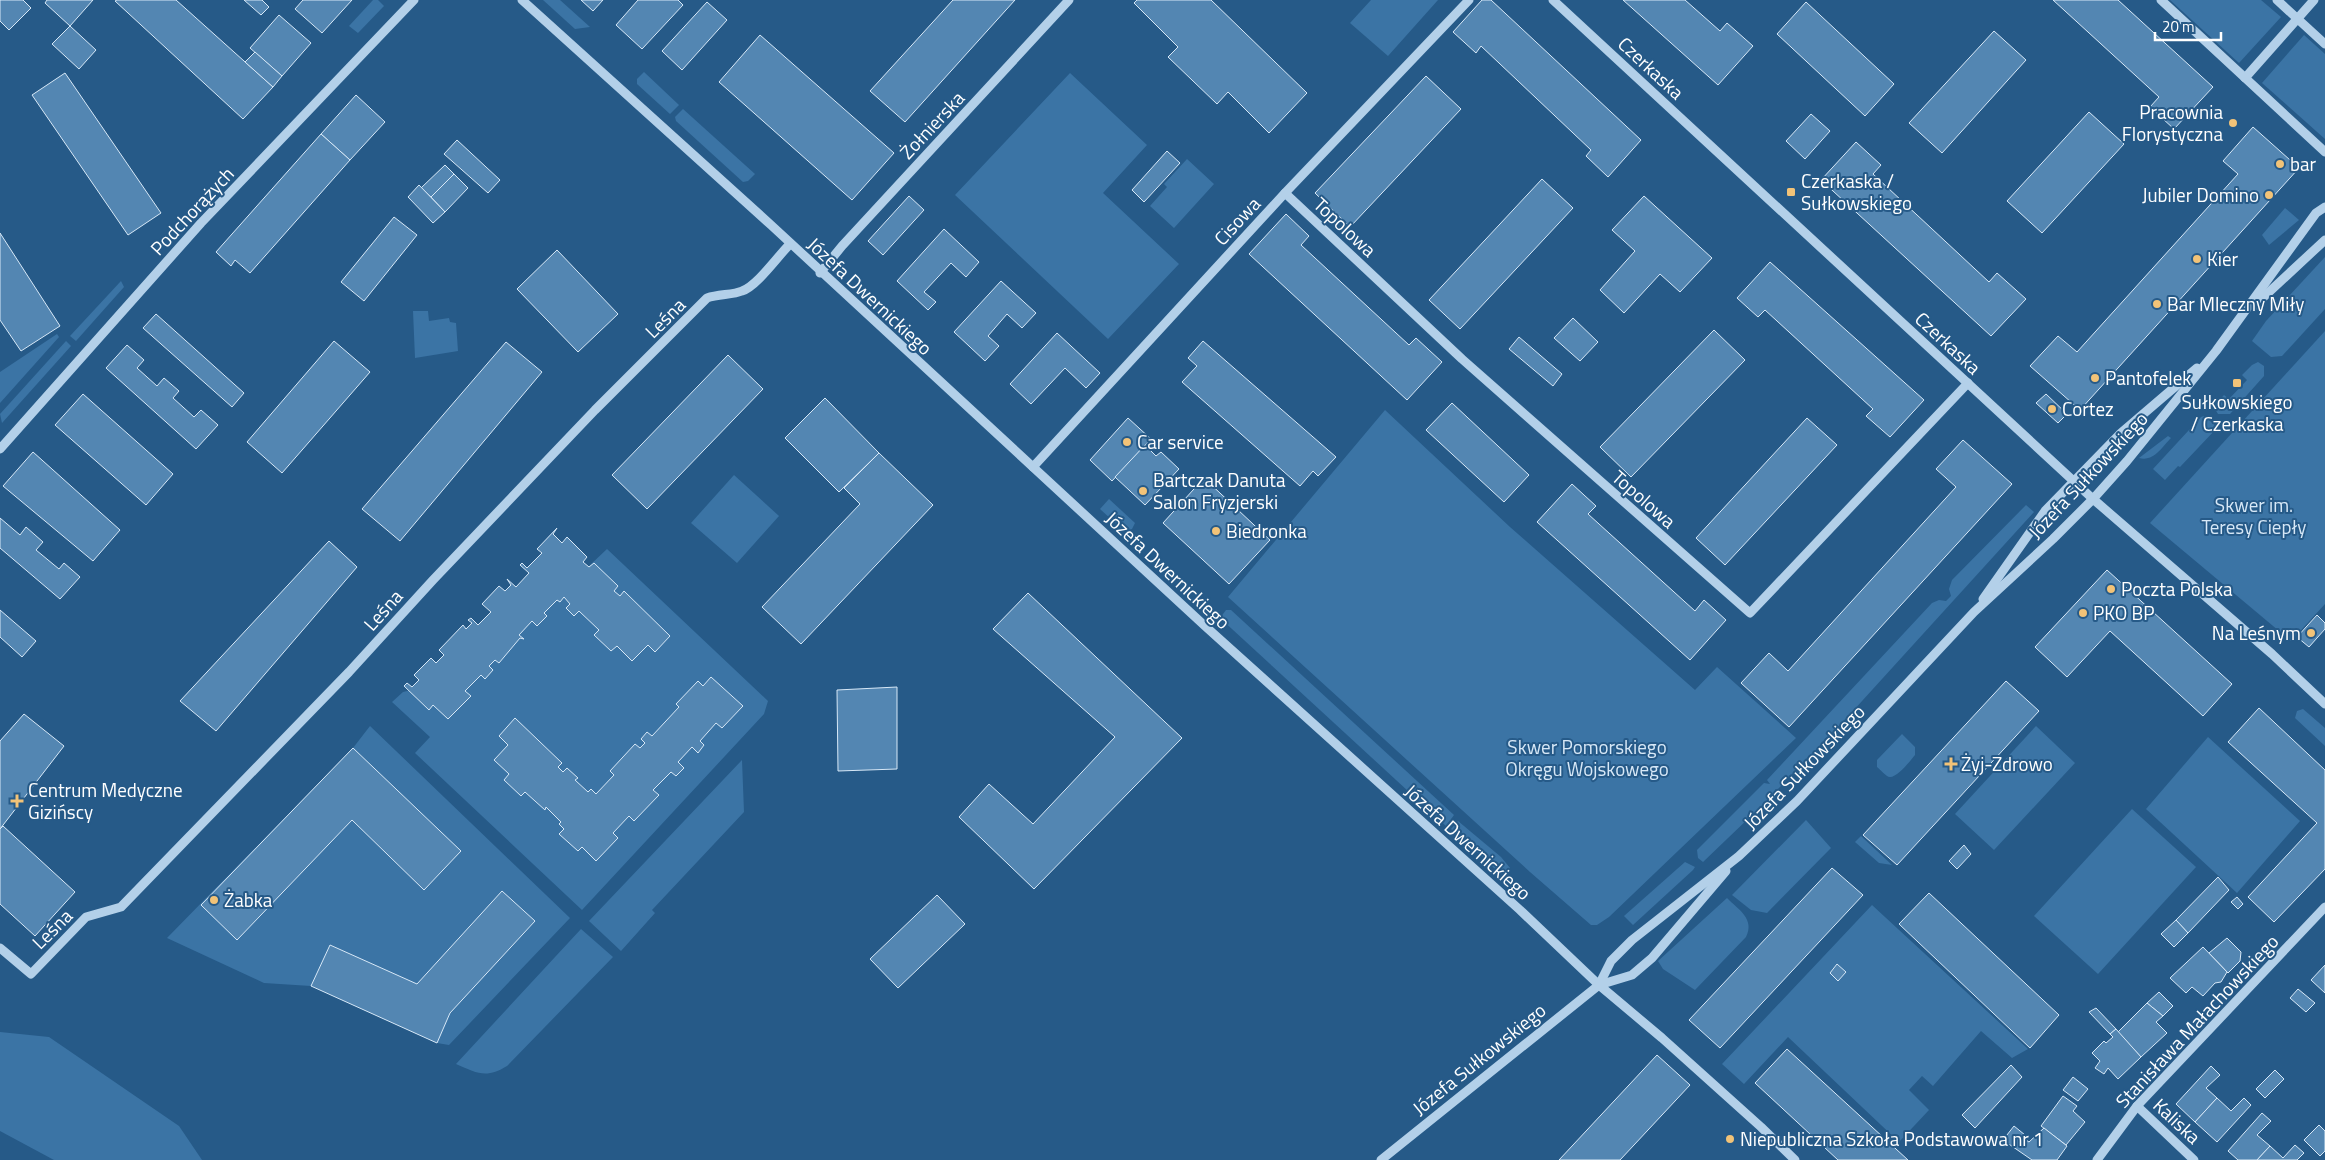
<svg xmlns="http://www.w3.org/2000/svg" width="2325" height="1160" font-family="'Titillium Web',sans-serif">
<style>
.green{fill:#3b74a5}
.building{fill:#5386b2;stroke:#d7e8f7}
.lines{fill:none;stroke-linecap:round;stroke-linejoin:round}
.minor{stroke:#b3d0e9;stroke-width:9}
.poi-dot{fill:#f2c378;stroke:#265a88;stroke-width:2}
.labels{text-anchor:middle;stroke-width:4;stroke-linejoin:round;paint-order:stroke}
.street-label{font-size:19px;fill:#fff;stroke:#265a88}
.poi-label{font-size:19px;fill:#fff;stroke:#265a88;text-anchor:start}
.park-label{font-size:19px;fill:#d7e8f7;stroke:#265a88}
</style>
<rect width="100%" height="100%" fill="#265a88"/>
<g class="green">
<polygon points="373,0 378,0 384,6 358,33 349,26"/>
<polygon points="543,0 560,0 590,27 575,29"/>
<polygon points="1371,0 1438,0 1388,56 1350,23"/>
<polygon points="2170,0 2261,0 2281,17 2239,63"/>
<polygon points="2304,35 2325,54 2325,139 2262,83"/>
<polygon points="644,72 679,105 670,114 637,84 637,79"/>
<polygon points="1070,73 1147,145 1103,193 1179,264 1108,339 955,195"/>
<polygon points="683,109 755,174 748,181 743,182 676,121 675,117"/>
<polygon points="1187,159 1214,184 1174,228 1150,206 1167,187 1164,184"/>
<polygon points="2285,208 2299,220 2269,245 2262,235"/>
<polygon points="2325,257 2325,309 2282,356 2271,357 2252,341 2266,321"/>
<polygon points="121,281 124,287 76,341 70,336"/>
<polygon points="428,311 429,321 449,318 450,322 456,323 458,351 415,358 413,311"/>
<polygon points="2325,331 2325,604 2291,641 2150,523"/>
<polygon points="57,334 59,337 0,403 0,372"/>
<polygon points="66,341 71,346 2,423 0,414"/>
<polygon points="2258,362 2264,366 2264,376 2230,414 2218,414 2215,409 2216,404 2224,395 2229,399 2247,380 2242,375 2252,365"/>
<polygon points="1385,410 1510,527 1695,690 1717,667 1796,738 1609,917 1597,925 1591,925 1530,872 1228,597"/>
<polygon points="2204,416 2216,426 2216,429 2180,467 2178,466 2165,480 2153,469 2201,417"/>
<path d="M2168 436 2171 438C2162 447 2154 462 2139 458Z"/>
<polygon points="734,475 779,516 737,563 691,523"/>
<polygon points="1109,499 1135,523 1132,529 1125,532 1100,509"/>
<polygon points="2026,505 2034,512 1852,712 1777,790 1775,789 1776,792 1703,862 1698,858 1697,850 1764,783 1770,784 1767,780 1932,603 1939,600 1946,601 1951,596 1949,589 1952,580"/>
<polygon points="607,549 768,701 764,714 582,910 415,753 430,737 392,702 403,692 474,675"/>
<polygon points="1226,610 1231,610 1454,815 1446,826 1220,618"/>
<polygon points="2303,709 2325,728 2325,746 2295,718 2297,711"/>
<polygon points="370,726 570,918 449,1045 437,1043 311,986 264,983 167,938 353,748"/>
<polygon points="2036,726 2075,763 1994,850 1955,814"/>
<path d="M1902 734 1915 747V755C1910 761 1898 777 1890 777 1886 777 1880 769 1877 767V760Z"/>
<polygon points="2208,737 2300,821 2237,893 2146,809"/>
<polygon points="742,760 744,812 652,910 655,913 621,951 589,921"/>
<polygon points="2132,809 2196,867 2098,974 2034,916"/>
<polygon points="1806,820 1831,848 1767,913 1751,910 1732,895"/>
<polygon points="1458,821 1501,857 1510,868 1508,874 1504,877 1451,829"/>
<polygon points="1861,836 1892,865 1879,863 1855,842"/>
<polygon points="1685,862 1695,867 1693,870 1633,925 1624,916"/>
<path d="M1727 898C1739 910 1755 919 1746 937L1695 990 1663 969 1658 961Z"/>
<polygon points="1872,905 2028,1049 2012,1058 1981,1031 1933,1086 1922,1076 1909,1090 1929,1110 1899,1142 1788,1037 1744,1084 1722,1064"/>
<path d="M581 929 613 957 507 1066C486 1079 477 1073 456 1064Z"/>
<polygon points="0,1032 49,1037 179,1126 202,1160 54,1160 0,1131"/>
</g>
<g class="building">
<polygon points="0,0 23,0 31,8 9,30 0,21"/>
<polygon points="47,0 93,0 70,26 45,3"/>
<polygon points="117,0 176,0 273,87 243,119 115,1"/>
<polygon points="244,0 262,0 269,7 261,15"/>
<polygon points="303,0 352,0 322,33 295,9"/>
<polygon points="581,0 603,0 593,11"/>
<polygon points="638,0 678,0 683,5 642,49 616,25"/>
<polygon points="953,0 1015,0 905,122 870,91"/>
<polygon points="1137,0 1211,0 1307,93 1269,133 1228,92 1217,104 1168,57 1178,47 1134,3"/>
<polygon points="1482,0 1491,0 1641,140 1608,177 1586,156 1591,150 1481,46 1476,53 1453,32"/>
<polygon points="1623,0 1685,0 1720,31 1727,23 1753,46 1718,85"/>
<polygon points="2053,0 2118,0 2213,87 2174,129 2150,107 2159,97"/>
<polygon points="707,2 727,20 682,70 662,51"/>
<polygon points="1806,2 1894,84 1865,116 1777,34"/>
<polygon points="279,15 311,43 282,76 250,48"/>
<polygon points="70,26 96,50 79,69 52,44"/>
<polygon points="1994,31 2026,60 1942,153 1909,123"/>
<polygon points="760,35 894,153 852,200 719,82"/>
<polygon points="255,52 282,76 273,87 245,62"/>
<polygon points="65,73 161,213 128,235 32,95"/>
<polygon points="1426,76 1461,109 1350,227 1315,193"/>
<polygon points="356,95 385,122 350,160 321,134"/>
<polygon points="2089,112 2124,144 2042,233 2007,201"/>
<polygon points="1811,114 1830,131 1805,159 1786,141"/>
<polygon points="2253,127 2299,168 2080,410 2030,366 2058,336 2077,352 2238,174 2223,161"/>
<polygon points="321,134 350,160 250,273 235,260 231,266 216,252"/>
<polygon points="457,140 500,180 488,193 444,154"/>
<polygon points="1856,142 1881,165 1873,174 1989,282 1997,273 2026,299 1991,336 1821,180"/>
<polygon points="1167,151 1180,163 1144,202 1132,190"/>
<polygon points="445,165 454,174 431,197 421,188"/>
<polygon points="454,174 468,188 445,212 431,197"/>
<polygon points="1542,179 1573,208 1460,329 1429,300"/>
<polygon points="419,185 445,212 433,223 408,197"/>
<polygon points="909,196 924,210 883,255 868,241"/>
<polygon points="1644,196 1712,258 1680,292 1660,274 1624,313 1600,290 1635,251 1612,230"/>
<polygon points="1286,214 1309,236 1301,245 1409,345 1416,338 1442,362 1407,400 1249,254"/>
<polygon points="394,217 417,235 364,301 341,282"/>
<polygon points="944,229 979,262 966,277 951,263 924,292 936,302 928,310 897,281"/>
<polygon points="0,233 60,326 21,351 0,320"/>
<polygon points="557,250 618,314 578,352 517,289"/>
<polygon points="1770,262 1924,400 1890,437 1866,416 1873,409 1765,310 1758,317 1737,298"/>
<polygon points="1001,281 1036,313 1022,328 1007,314 988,336 999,346 985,361 954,332"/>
<polygon points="156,314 244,393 232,407 143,328"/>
<polygon points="1573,318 1598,342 1580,361 1554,338"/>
<polygon points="1714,330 1745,360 1631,477 1600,447"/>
<polygon points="1057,333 1100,373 1086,388 1065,368 1031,404 1010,384"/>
<polygon points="1519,337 1562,374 1553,386 1509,349"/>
<polygon points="334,341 370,372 282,473 247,442"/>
<polygon points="1203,341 1336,457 1318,476 1313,471 1300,486 1182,382 1197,366 1188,358"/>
<polygon points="506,342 542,372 400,541 362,509"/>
<polygon points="127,345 144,360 137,368 157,386 164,378 179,391 173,398 194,417 201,410 218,425 196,449 106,368"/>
<polygon points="728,355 763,389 647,509 612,475"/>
<polygon points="83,394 173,474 146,505 55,425"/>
<polygon points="2046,394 2067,414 2058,423 2036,403"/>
<polygon points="825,398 879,453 839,492 785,438"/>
<polygon points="1452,403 1529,475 1504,502 1426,430"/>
<polygon points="1128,418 1151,439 1112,481 1090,460"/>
<polygon points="1807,418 1837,445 1725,565 1696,538"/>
<polygon points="1963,440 2012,484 1789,727 1741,683 1769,653 1788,671 1956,487 1936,469"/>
<polygon points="1145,445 1156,456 1161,452 1179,469 1145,505 1115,477"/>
<polygon points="33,452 120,530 93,561 3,486"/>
<polygon points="879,453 933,505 801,644 762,607 860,504 844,488"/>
<polygon points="1204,478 1270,540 1229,584 1163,523"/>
<polygon points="1572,484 1596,506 1588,514 1695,611 1704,600 1726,620 1690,660 1537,522"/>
<polygon points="0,518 20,535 26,527 43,542 36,550 59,569 64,563 80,577 60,599 0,548"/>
<polygon points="557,528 553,534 562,543 567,537 587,557 583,562 589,567 594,563 618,586 614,591 620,596 624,591 670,636 655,652 648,645 632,661 617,646 611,651 594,635 599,630 579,611 574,616 566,608 570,604 564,597 560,602 557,600 544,613 547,616 537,626 532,621 519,635 524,639 520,638 499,663 495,660 489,666 493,670 485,679 481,675 465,691 471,696 448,719 433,705 429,710 404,686 407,683 412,687 419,680 414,675 431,658 436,663 444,655 439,650 463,625 466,629 472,623 468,620 471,618 478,625 491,612 482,604 499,586 505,591 511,585 507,579 516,587 529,573 520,565 522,563 527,568 542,553 537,549"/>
<polygon points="329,541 357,567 216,731 180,701"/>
<polygon points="2107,570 2232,684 2203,716 2110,631 2067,677 2035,647"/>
<polygon points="1028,593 1182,738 1034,889 959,817 989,784 1033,824 1115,737 993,629"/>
<polygon points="0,610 36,641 22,657 0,637"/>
<polygon points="2317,615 2325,623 2325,629 2309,647 2297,637"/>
<polygon points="711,677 743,706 722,728 716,723 700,741 704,745 698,753 692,747 678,762 684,768 676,776 671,772 653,790 659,795 634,821 629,816 613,833 618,838 596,861 582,847 578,851 559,834 564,829 559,824 561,822 546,807 545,810 525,792 521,796 504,780 509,774 494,760 508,745 499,736 515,718 562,763 558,767 563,772 567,768 578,778 575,780 588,792 591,789 596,794 614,775 610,771 635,744 640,748 645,743 641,739 647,732 652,736 679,707 676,704 698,681 703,686"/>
<polygon points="2006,681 2039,711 1897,865 1863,835"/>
<polygon points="897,687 897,769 838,771 837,690"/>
<polygon points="2259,708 2325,770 2325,869 2274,922 2248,897 2317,823 2228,742"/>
<polygon points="24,714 64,746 0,829 0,741"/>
<polygon points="353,748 461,851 424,890 352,820 237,940 201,905"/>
<polygon points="3,826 75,892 35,936 0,904 0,829"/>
<polygon points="1964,845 1971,854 1957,869 1949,861"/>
<polygon points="1832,868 1863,895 1720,1048 1689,1020"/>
<polygon points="2218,877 2229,890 2188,933 2176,920"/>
<polygon points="502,891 535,921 450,1013 437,1043 311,986 330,945 417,984"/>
<polygon points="1929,893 2059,1015 2030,1048 1899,924"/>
<polygon points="937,895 965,924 898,988 870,959"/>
<polygon points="2237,897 2243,904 2238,909 2231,902"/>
<polygon points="2176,920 2188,933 2174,947 2161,934"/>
<polygon points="2227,938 2241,952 2240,961 2228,973 2209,953"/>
<polygon points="2203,947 2227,972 2221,982 2215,983 2203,996 2192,987 2186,993 2170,978"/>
<polygon points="1837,964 1846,972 1838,981 1830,973"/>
<polygon points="2325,965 2325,993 2311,980"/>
<polygon points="2298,989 2315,1003 2306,1012 2290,998"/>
<polygon points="2159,992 2173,1006 2163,1016 2147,1003"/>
<polygon points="2147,1003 2163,1016 2156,1022 2167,1033 2141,1057 2118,1032"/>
<polygon points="2096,1008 2116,1029 2110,1034 2089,1012"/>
<polygon points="2116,1029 2141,1057 2118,1079 2108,1068 2104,1074 2095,1068 2100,1061 2092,1053 2104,1041 2106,1043 2113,1037 2110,1034"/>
<polygon points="1787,1049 1908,1160 1838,1160 1755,1083"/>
<polygon points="1657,1055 1690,1085 1620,1160 1559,1160"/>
<polygon points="2011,1065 2022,1077 1975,1128 1962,1115"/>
<polygon points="2211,1066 2220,1075 2206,1088 2217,1098 2195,1122 2176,1104"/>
<polygon points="2275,1070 2284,1079 2265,1098 2256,1089"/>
<polygon points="2073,1077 2088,1089 2078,1101 2063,1090"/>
<polygon points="2063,1096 2077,1106 2073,1111 2085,1122 2066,1145 2041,1126"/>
<polygon points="2217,1098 2231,1111 2244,1098 2251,1105 2217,1142 2195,1122"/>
<polygon points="2262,1113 2271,1121 2257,1135 2270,1146 2257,1160 2238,1160 2228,1151"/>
<polygon points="2319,1125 2325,1131 2325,1151 2320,1156 2304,1140"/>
<polygon points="2014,1126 2025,1135 2023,1138 2029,1142 2044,1128 2067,1146 2057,1160 2032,1160 2003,1140"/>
<polygon points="2295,1145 2304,1153 2297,1160 2257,1160 2270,1146 2283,1158"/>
</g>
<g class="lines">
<g class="minor">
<polyline points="522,0 771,225 1205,626 1520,910 1599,985 1662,1038 1761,1127 1795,1160"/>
<polyline points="1553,0 2093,499 2272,654 2325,704"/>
<polyline points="2161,0 2325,152"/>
<polyline points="2277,0 2325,44"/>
<polyline points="2245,78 2314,0"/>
<polyline points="1285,193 1462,359 1750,613 1968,383"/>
<polyline points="820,273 842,246 1069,0"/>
<polyline points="2254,306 2325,240"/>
<polyline points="0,449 201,223 414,0"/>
<polyline points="1033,467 1285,193 1469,0"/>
<polyline points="1983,599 2045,511 2121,433 2197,368"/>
<path d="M0 948 31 974 86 917 121 907 349 672 433 580 595 410 707 298C719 294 733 295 742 291 757 286 778 256 790 244"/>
<polyline points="1599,985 1611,961 1632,940 1739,856 1797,801 1974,612 2053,539 2093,499 2127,461 2216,351 2316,213 2325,207"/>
<polyline points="2137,1106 2194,1160"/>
<polyline points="1381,1160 1599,985 1632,975 1652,958 1726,871"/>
<polyline points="2097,1160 2137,1106 2325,907"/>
</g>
</g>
<g class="poi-dot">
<circle cx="2233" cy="123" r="5"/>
<circle cx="2280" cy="164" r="5"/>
<rect x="1786" y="187" width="10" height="10" rx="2.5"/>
<circle cx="2269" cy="195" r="5"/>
<circle cx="2197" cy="259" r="5"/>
<circle cx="2157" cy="304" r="5"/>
<circle cx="2095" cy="378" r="5"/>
<rect x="2232" y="378" width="10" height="10" rx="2.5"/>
<circle cx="2052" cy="409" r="5"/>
<circle cx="1127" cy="442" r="5"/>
<circle cx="1143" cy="491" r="5"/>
<circle cx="1216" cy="531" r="5"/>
<circle cx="2111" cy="589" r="5"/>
<circle cx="2083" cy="613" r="5"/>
<circle cx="2311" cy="633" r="5"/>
<path d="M1948.5 756.5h5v5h5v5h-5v5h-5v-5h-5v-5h5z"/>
<path d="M14.5 793.5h5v5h5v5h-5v5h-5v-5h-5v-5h5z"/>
<circle cx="214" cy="900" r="5"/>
<circle cx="1730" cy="1139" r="5"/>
</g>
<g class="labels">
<g class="street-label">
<text transform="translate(1651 68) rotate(43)" y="7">Czerkaska</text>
<text transform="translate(932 125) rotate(-47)" y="7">Żołnierska</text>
<text transform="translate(192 211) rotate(-47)" y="7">Podchorążych</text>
<text transform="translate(1237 221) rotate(-47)" y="7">Cisowa</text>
<text transform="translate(1345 227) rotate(43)" y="7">Topolowa</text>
<text transform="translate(870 296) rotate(43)" y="7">Józefa Dwernickiego</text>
<text transform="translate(665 318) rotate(-45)" y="7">Leśna</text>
<text transform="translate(1948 343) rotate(43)" y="7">Czerkaska</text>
<text transform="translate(2088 475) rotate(-47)" y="7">Józefa Sułkowskiego</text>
<text transform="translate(1644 499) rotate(41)" y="7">Topolowa</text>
<text transform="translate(1168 570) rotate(43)" y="7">Józefa Dwernickiego</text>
<text transform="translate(383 610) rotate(-48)" y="7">Leśna</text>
<text transform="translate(1804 767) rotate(-46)" y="7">Józefa Sułkowskiego</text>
<text transform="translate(1468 842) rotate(42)" y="7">Józefa Dwernickiego</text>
<text transform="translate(52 929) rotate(-45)" y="7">Leśna</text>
<text transform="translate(2197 1021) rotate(-47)" y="7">Stanisława Małachowskiego</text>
<text transform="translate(1479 1059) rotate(-39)" y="7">Józefa Sułkowskiego</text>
<text transform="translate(2177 1121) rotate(43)" y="7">Kaliska</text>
</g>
<g class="poi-label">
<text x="2223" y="119" text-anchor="end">Pracownia<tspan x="2223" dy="22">Florystyczna</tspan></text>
<text x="2290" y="171">bar</text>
<text x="1801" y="188">Czerkaska /<tspan x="1801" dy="22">Sułkowskiego</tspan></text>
<text x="2259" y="202" text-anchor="end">Jubiler Domino</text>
<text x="2207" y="266">Kier</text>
<text x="2167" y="311">Bar Mleczny Miły</text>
<text x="2105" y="385">Pantofelek</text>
<text x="2237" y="409" text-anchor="middle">Sułkowskiego<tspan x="2237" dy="22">/ Czerkaska</tspan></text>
<text x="2062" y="416">Cortez</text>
<text x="1137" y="449">Car service</text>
<text x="1153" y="487">Bartczak Danuta<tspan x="1153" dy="22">Salon Fryzjerski</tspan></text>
<text x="1226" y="538">Biedronka</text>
<text x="2121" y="596">Poczta Polska</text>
<text x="2093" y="620">PKO BP</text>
<text x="2301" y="640" text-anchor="end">Na Leśnym</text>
<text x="1961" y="771">Żyj-Zdrowo</text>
<text x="28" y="797">Centrum Medyczne<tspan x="28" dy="22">Gizińscy</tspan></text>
<text x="224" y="907">Żabka</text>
<text x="1740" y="1146">Niepubliczna Szkoła Podstawowa nr 1</text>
</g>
<g class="park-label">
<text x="2254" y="512">Skwer im.<tspan x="2254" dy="22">Teresy Ciepły</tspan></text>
<text x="1587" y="754">Skwer Pomorskiego<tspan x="1587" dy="22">Okręgu Wojskowego</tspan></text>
</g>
</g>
<path d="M2155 32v8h66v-8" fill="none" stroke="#ffffff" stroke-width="2.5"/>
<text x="2162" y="32" font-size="15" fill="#ffffff" stroke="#265a88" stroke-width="4" paint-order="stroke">20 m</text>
</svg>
